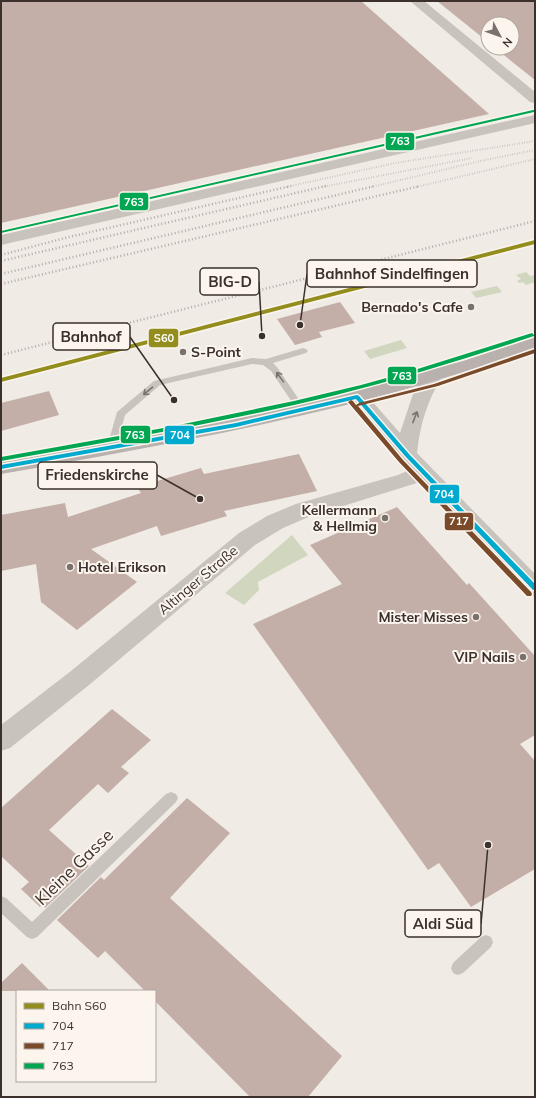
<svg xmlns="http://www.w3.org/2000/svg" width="536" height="1098" font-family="Mulish,sans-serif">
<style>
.green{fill:#d1d6bf}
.building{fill:#c3afa7}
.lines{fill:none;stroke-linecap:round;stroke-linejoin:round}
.lane{fill:#c9c3be;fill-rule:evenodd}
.street{fill:#c9c3be;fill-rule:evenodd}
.primary{fill:#b8b1ad;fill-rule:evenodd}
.rail-far1{stroke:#b1aca8;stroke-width:2;stroke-dasharray:0.5 2;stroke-linecap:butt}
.rail{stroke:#b1aca8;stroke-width:2.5;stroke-dasharray:1 2.5;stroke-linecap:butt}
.bus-1-casing{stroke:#fbf5ee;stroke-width:3}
.bus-2-casing{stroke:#fbf5ee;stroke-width:3}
.bus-3-casing{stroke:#fbf5ee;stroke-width:3}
.bus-1{fill:#00a9ce;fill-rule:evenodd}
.bus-2{fill:#7a4b2a;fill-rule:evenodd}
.bus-3{fill:#00a651;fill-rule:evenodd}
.rail-1-casing{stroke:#fbf5ee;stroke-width:3}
.rail-1{fill:#928d1d;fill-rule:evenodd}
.oneway{stroke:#7b726d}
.poi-dot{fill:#7a716c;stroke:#fbf5ee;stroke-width:1.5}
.labels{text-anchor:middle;stroke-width:4;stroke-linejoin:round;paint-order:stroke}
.poi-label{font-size:14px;font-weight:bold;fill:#3b302b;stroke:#fbf5ee;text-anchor:end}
.street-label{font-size:14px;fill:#3b302b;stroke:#fbf5ee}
.near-street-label{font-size:17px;fill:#3b302b;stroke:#fbf5ee}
.leader{fill:none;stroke:#3b302b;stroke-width:1.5}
.callout-dot{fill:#3b302b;stroke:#fbf5ee;stroke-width:1.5}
.callout{fill:#fbf5ee;stroke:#3b302b;stroke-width:1.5}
.callout-label{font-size:15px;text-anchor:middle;font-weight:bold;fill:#3b302b}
.line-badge{stroke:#fbf5ee;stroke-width:1.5}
.badge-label{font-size:11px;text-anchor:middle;font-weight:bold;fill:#fff}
</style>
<rect width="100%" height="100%" fill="#f0ebe5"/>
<g class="green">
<polygon points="526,272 530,276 535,275 535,282 526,285 523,282 519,283 517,281 521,279 516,275"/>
<polygon points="497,286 502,292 476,298 471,292"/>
<polygon points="401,340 407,348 370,359 364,351"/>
<polygon points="292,535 308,555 258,582 259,590 244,605 225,593"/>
</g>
<g class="building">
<polygon points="1,1 361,1 489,114 1,223"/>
<polygon points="437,1 535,1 535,80 495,48 512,48 512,24 488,24 488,42"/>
<polygon points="340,302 355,323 319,332 322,337 295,345 277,319"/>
<polygon points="49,391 59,415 1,431 1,403"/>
<polygon points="299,454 317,491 224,511 227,516 161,536 157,526 91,549 137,582 77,630 41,602 36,564 1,571 1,515 65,503 68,517 141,493 137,487 201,468 204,474"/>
<polygon points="397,507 467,585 469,583 535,656 535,735 520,744 535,761 535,869 471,907 439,863 428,870 253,624 342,584 310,545"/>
<polygon points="112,709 151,740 121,767 129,773 108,793 98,784 49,830 89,866 45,908 42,905 40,907 21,889 29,882 1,856 1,808"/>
<polygon points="187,798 230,833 170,898 342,1056 308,1097 250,1097 155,1001 155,991 145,991 105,951 98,958 57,920 101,877 104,880"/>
<polygon points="22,963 50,991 1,991 1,983"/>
</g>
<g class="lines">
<g class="lane">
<polygon points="303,348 306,349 308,351 306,353 273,363 277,367 304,407 306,409 304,411 298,411 271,371 263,365 252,364 160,385 125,415 116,449 112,451 107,447 117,412 154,381 252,358 266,359"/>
<polygon points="171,792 176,794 178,798 176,802 37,937 32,939 27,937 1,913 1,896 6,898 32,922 166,794"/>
<polygon points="486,935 491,937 493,942 491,947 463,973 458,975 453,973 451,968 453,963 481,937"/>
</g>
<g class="street">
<polygon points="410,1 424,1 535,92 535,103 530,102"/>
<polygon points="535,115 535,123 1,245 1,235"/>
<path d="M433 371 440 373 442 377C427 401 420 425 417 453L535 574V597L527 594 420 482 311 516 283 528 255 545 89 685 10 748 1 751V725L71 671 239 533 267 516 296 504 398 475 409 470 347 397 350 392 357 391 364 392 400 433 414 391 426 373Z"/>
</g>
<path class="primary" d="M535 337V349C470 371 405 391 338 407 227 434 114 454 1 474V460L203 423 337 394 463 361Z"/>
<g class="rail-far1">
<polyline points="286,187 395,163 535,141"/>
<polyline points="322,187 472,158"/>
<polyline points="371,187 485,160 535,150"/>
<polyline points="416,187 535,159"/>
</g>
<g class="rail">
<polyline points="1,255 69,237 291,186"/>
<polyline points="1,261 326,186"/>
<polyline points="1,274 375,186"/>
<polyline points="1,284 420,186"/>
<polyline points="1,355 535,221"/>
</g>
<g class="bus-1-casing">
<polygon id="bus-1" points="357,395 359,396 409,454 535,584 535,590 533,590 405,456 356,399 236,427 1,469 1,465 236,423"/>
</g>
<g class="bus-2-casing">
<polygon id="bus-2" points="535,349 535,353 438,386 358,406 403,460 531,592 532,594 531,596 527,596 399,462 348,402 351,400 353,401 356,405 359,403 434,384"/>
</g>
<g class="bus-3-casing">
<g id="bus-3">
<polygon points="533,110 534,110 534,112 1,233 1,231"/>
<path d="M532 333 534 335V336C469 358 403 378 336 395 226 422 113 441 1 461V457L169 427 294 401 361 385 408 372Z"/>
</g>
</g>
<use href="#bus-1" class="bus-1"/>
<use href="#bus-2" class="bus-2"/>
<use href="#bus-3" class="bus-3"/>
<g class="rail-1-casing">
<polygon id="rail-1" points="535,240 535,244 1,382 1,378"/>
</g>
<use href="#rail-1" class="rail-1"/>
</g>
<defs><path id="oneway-shaft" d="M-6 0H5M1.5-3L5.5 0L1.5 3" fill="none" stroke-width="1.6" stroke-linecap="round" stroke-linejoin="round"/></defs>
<g class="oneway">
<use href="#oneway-shaft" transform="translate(280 377) rotate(-126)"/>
<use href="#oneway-shaft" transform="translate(148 391) rotate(140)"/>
<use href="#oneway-shaft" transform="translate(415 417) rotate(-69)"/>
</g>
<g class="poi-dot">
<circle cx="471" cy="307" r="4"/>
<circle cx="183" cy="352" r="4"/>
<circle cx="385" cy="518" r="4"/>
<circle cx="70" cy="567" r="4"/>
<circle cx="476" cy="617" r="4"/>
<circle cx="523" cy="657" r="4"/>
</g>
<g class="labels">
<g class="poi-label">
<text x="463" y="312">Bernado's Cafe</text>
<text x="191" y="357" text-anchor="start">S-Point</text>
<text x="377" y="515">Kellermann<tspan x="377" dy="16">&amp; Hellmig</tspan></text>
<text x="78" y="572" text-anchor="start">Hotel Erikson</text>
<text x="468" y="622">Mister Misses</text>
<text x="515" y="662">VIP Nails</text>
</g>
<g class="street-label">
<text transform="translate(198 580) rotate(-40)" y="5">Altinger Straße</text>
</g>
<g class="near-street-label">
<text transform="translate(74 867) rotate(-44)" y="6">Kleine Gasse</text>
</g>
</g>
<path class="leader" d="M300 325L307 274M262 336L259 282M174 400L130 337M200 499L157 475M488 845L481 924"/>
<g class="callout-dot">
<circle cx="300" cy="325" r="4"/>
<circle cx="262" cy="336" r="4"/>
<circle cx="174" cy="400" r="4"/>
<circle cx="200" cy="499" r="4"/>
<circle cx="488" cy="845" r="4"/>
</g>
<g class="callout">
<rect x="307" y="260" width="170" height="27" rx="4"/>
<rect x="200" y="268" width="59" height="27" rx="4"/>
<rect x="53" y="323" width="77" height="27" rx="4"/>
<rect x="38" y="462" width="119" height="27" rx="4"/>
<rect x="405" y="910" width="76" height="27" rx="4"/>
</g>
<g class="callout-label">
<text x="392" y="279">Bahnhof Sindelfingen</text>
<text x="230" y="287">BIG-D</text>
<text x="91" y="342">Bahnhof</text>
<text x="97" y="480">Friedenskirche</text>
<text x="443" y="929">Aldi Süd</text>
</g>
<g class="line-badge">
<rect x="385" y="132" width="30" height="19" rx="4" fill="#00a651"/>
<rect x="119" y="192" width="30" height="19" rx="4" fill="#00a651"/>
<rect x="148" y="328" width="31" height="20" rx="4" fill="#928d1d"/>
<rect x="387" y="366" width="30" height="19" rx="4" fill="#00a651"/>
<rect x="120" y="425" width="31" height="19" rx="4" fill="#00a651"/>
<rect x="164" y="425" width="31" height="20" rx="4" fill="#00a9ce"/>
<rect x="429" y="484" width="31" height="20" rx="4" fill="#00a9ce"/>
<rect x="444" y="512" width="30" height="19" rx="4" fill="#7a4b2a"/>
</g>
<g class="badge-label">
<text x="400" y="145">763</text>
<text x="134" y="206">763</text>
<text x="164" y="342">S60</text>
<text x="402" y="380">763</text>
<text x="135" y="439">763</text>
<text x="180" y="439">704</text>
<text x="444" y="498">704</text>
<text x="459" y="525">717</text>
</g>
<rect width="536" height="1098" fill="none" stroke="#3b302b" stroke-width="4"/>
<rect x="16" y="990" width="140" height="92" fill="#fbf5ee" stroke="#aea6a0"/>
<rect x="24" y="1003" width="20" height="6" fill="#928d1d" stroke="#aea6a0"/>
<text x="52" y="1010" font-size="12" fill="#3b302b">Bahn S60</text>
<rect x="24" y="1023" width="20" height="6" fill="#00a9ce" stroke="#aea6a0"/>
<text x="52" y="1030" font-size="12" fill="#3b302b">704</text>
<rect x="24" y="1043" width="20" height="6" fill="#7a4b2a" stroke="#aea6a0"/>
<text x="52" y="1050" font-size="12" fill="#3b302b">717</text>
<rect x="24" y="1063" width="20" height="6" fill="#00a651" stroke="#aea6a0"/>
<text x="52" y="1070" font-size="12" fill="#3b302b">763</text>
<g transform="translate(500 36) rotate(131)"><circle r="19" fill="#fbf5ee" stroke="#aea6a0"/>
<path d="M0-3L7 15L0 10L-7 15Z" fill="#7a716c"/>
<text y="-6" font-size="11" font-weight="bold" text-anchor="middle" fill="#3b302b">N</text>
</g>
</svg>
